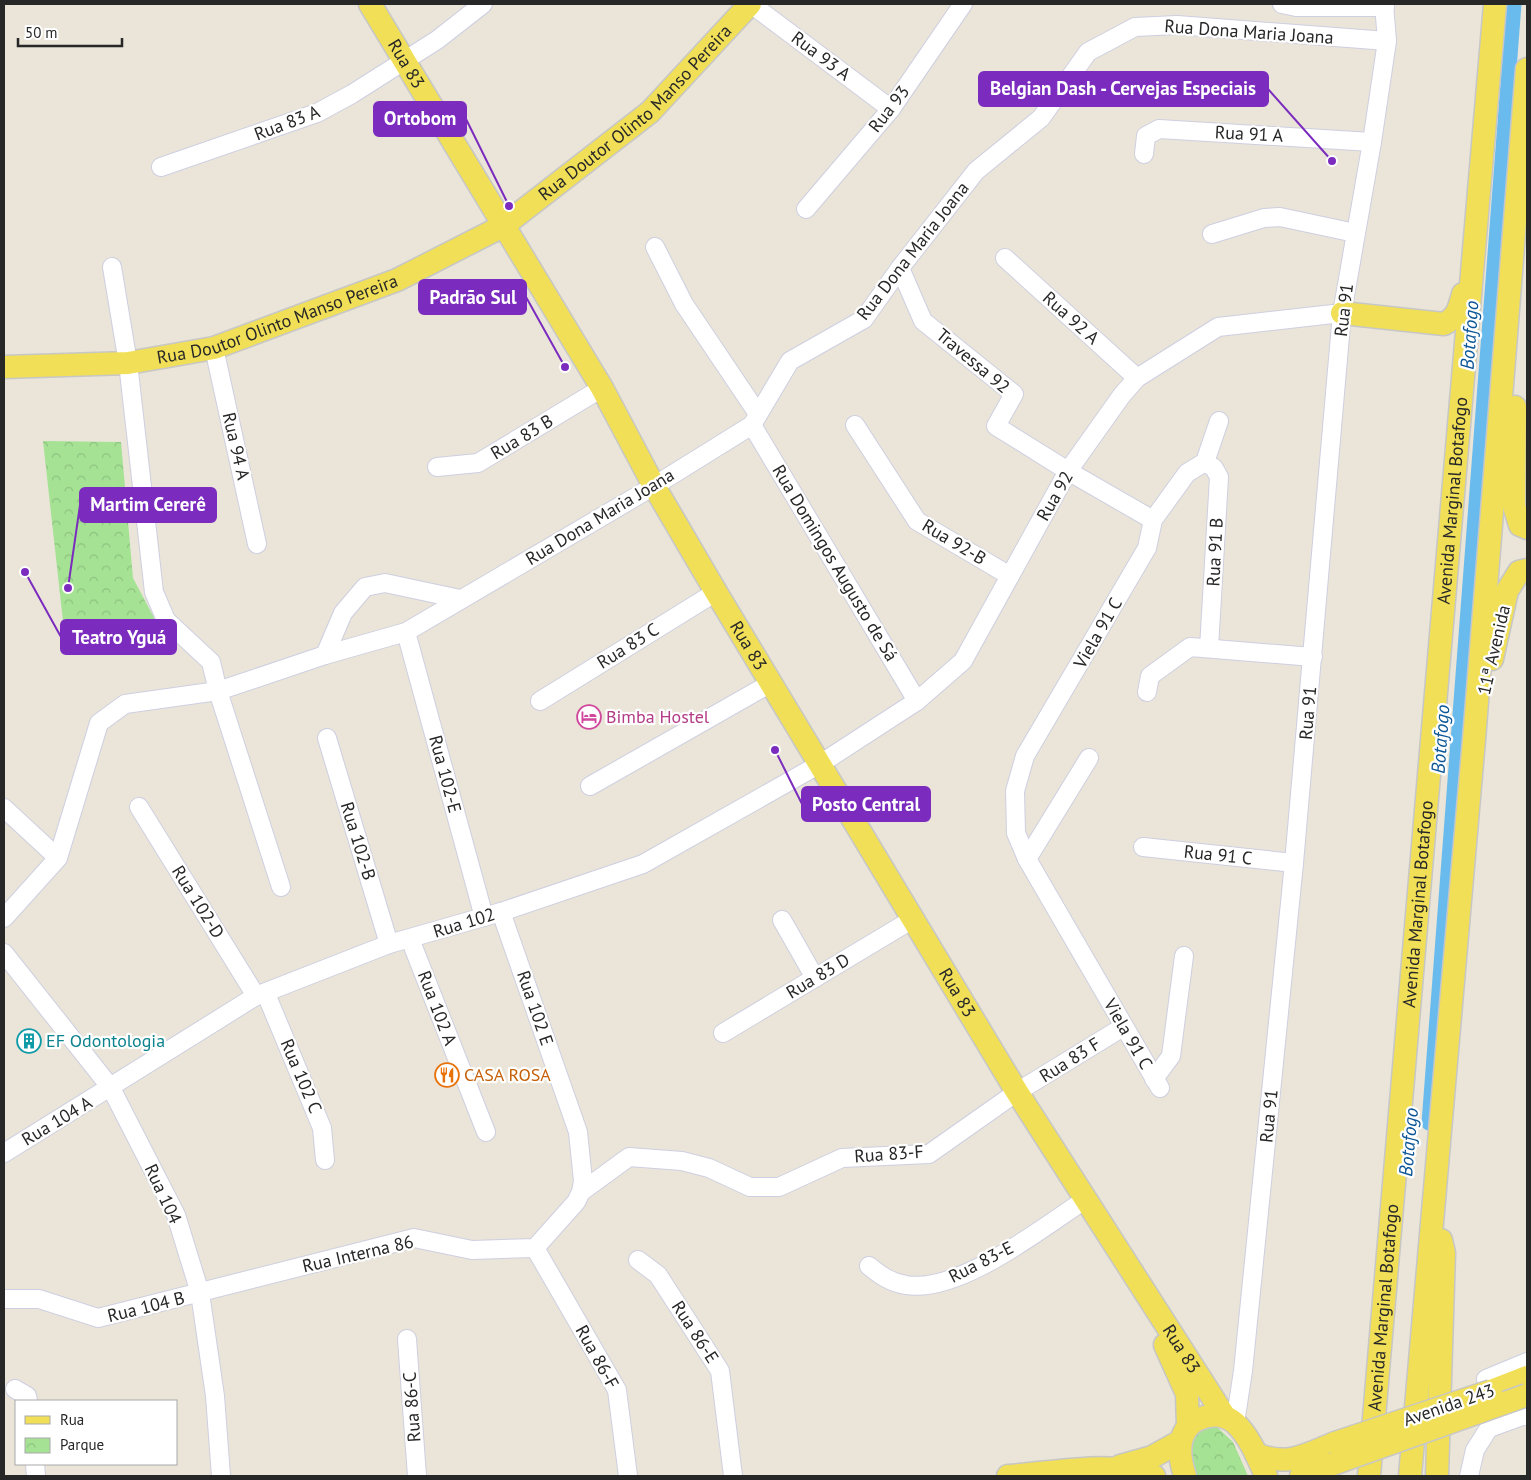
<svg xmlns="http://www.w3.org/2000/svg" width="1531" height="1480" font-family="'PT Sans',sans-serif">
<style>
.park{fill:url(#park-crowns)}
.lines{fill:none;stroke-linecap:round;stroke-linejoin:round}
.canal{stroke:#69bbee;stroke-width:15}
.minor-casing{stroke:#cecfe1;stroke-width:20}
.major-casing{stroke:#c7c7c7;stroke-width:25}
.minor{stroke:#fff;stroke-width:18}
.major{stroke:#f0df57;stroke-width:22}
.major-bridge-casing{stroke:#c7c7c7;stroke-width:25;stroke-linecap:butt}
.major-bridge{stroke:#f0df57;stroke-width:22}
.labels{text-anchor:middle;stroke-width:4.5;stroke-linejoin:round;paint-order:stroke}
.street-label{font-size:18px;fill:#272727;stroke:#fff}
.hotel-label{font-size:18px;fill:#b23c85;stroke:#fff;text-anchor:start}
.culture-label{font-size:18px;fill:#0d838f;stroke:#fff;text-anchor:start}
.food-label{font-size:18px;fill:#c56008;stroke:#fff;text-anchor:start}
.water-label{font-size:19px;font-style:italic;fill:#0c5696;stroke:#fff}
.leader{fill:none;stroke:#7b2cbf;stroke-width:2}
.callout-dot{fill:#7b2cbf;stroke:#fff;stroke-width:2}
.callout{fill:#7b2cbf;stroke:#7b2cbf;stroke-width:2}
.callout-label{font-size:19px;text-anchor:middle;font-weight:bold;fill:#fff}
</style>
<defs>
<pattern id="park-crowns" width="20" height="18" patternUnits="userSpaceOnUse" patternTransform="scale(1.25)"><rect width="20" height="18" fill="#a5e294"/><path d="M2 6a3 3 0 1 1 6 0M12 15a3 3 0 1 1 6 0" fill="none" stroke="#8ec280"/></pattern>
</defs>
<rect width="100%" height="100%" fill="#eae5d8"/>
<g class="park">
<polygon points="43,441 121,442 133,578 169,646 66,648"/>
<polygon points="1208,1428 1218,1428 1233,1442 1248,1476 1197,1476 1188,1447 1194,1434"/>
</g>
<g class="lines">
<polyline class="canal" points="1429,1123 1514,4"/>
<g class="minor-casing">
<g id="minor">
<polyline points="751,4 891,109"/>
<polyline points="1282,4 1296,7 1385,7"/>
<polyline points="1144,154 1146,136 1159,129 1372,142"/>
<polyline points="161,167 317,113 352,94 437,40 483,4"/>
<polyline points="806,209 891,109 963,4"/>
<polyline points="1212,234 1264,218 1280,217 1355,233"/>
<polyline points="655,247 684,304 758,414"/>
<polyline points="1005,258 1137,378"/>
<polyline points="112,267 128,363 154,592 166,620 211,662 218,691 281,887"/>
<polyline points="900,268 923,321 1014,394 996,426 1068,471 1153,520"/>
<polyline points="214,348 257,544"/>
<polyline points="752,425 917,701"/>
<polyline points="855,425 917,521 1010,576"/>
<polyline points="1205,462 1214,468 1219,477 1209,648"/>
<polyline points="437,467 478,463 602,388"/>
<polyline points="406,632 484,917"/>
<polyline points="325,655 343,613 365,587 385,583 460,599"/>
<polyline points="1147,692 1150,676 1190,647 1313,657"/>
<polyline points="540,701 716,592"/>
<polyline points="327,738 389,944"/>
<polyline points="590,786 771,683"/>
<polyline points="139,807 256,996"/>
<polyline points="4,808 58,858"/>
<polyline points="1143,847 1294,863"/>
<polyline points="1027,859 1089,758"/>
<polyline points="501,912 578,1132 583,1181 581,1192"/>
<polyline points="4,918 58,858 99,723 125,704 218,691 325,655 406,632 654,486 752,425 790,361 864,319 900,268 976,171 1041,118 1088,52 1135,27 1177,25 1387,41"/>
<polyline points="782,920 815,978"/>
<polyline points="410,939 486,1132"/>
<polyline points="4,953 111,1088 176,1215 200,1293 215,1396 221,1476"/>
<polyline points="266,994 322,1128 325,1160"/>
<polyline points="723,1033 913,919"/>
<polyline points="1154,1079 1171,1056 1184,956"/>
<polyline points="1160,1088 1027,859 1016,833 1015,791 1025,756 1147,548 1153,520 1187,473 1205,462 1219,421"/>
<polyline points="4,1153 256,996 389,944 501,912 643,864 820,764 917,701 963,661 1068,471 1122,395 1137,378 1218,327 1342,313"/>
<polyline points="535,1248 617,1390 628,1476"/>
<polyline points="638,1260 658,1275 720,1371 733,1476"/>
<path d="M869 1266C880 1275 891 1283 906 1285 959 1294 1042 1228 1086 1199"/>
<polyline points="4,1299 39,1299 98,1318 414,1238 472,1250 535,1248 576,1202 581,1192 629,1157 682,1161 709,1168 750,1187 779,1187 842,1158 929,1154 1017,1092 1123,1027"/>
<polyline points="407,1339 417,1476"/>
<polyline points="1486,1379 1527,1362"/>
<polyline points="15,1389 27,1396 28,1401"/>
<polyline points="1235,1423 1243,1371 1294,863 1342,313 1372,142 1387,41 1384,4"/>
<polyline points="35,1464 36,1476"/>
<polyline points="1469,1476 1475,1450 1489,1428 1522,1416 1527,1416"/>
</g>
</g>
<g class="major-casing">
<g id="major">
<path id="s1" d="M370 4 602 388 654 486 716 592 1017 1092 1225 1417"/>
<path d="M1342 313 1444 324C1458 317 1459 308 1463 294"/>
<path id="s2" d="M4 367 128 363 214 348 397 280 503 226 650 112 750 4"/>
<polyline points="1515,407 1514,506 1520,525 1527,528"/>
<polyline points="1492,659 1507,591 1519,572 1527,570"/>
<polyline points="1165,1345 1187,1394 1188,1427"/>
<polyline points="1491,1391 1527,1377"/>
<path d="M1256 1454C1287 1467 1306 1455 1335 1443"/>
<polyline points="1120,1466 1152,1457 1181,1441"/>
<path d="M1008 1476C1055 1473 1109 1460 1154 1476"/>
<path d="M1185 1476C1181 1464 1178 1451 1182 1438 1188 1417 1218 1408 1235 1423 1250 1437 1258 1458 1266 1476"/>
<polyline points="1301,1476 1333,1464"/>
<path id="s3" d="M1369 1476 1495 4"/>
<polyline points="1410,1476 1474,740 1527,69"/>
<polyline points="1437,1476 1444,1253 1441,1240"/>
</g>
</g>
<use href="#minor" class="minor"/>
<use href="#major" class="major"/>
<g class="major-bridge-casing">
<g id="major-bridge">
<polyline points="1335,1443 1491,1391"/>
<polyline points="1333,1464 1527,1395"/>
</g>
</g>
<use href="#major-bridge" class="major-bridge"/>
</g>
<defs>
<g id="hotel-ring" transform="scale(1.25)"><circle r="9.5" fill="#fff" stroke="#d1479c" stroke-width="1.5"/><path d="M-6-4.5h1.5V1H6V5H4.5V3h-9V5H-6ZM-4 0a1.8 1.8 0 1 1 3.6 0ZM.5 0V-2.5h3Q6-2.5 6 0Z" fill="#d1479c"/></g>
<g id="building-ring" transform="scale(1.25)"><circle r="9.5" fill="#fff" stroke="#0f9aa8" stroke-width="1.5"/><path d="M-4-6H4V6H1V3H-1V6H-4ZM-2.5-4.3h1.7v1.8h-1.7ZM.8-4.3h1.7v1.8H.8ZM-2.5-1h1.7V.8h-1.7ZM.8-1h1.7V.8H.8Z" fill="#0f9aa8"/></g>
<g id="restaurant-ring" transform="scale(1.25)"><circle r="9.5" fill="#fff" stroke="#e8710a" stroke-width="1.5"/><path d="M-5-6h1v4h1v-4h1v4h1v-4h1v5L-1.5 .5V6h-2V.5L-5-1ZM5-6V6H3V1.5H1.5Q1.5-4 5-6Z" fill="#e8710a"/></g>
</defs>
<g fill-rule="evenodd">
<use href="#hotel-ring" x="589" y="717"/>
<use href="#building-ring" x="29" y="1041"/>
<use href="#restaurant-ring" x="447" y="1075"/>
</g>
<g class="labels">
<g class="street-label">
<text transform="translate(1249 32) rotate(4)" y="6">Rua Dona Maria Joana</text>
<text transform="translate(821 56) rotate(37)" y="6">Rua 93 A</text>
<text dy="6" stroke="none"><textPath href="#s1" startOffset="70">Rua 83</textPath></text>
<text transform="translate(889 109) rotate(-52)" y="6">Rua 93</text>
<text dy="6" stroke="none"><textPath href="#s2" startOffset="700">Rua Doutor Olinto Manso Pereira</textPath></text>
<text transform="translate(287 123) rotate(-21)" y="6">Rua 83 A</text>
<text transform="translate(1249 134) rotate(3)" y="6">Rua 91 A</text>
<text transform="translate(913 251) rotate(-52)" y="6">Rua Dona Maria Joana</text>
<text transform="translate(1344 310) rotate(-83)" y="6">Rua 91</text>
<text dy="6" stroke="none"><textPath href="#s2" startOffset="280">Rua Doutor Olinto Manso Pereira</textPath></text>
<text transform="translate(1071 318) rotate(42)" y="6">Rua 92 A</text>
<text transform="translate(973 361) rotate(40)" y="6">Travessa 92</text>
<text transform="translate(522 437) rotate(-31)" y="6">Rua 83 B</text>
<text transform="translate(236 446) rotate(77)" y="6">Rua 94 A</text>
<text transform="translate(1055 496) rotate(-60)" y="6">Rua 92</text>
<text dy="6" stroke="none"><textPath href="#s3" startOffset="979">Avenida Marginal Botafogo</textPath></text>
<text transform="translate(600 517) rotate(-31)" y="6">Rua Dona Maria Joana</text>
<text transform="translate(954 542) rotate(31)" y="6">Rua 92-B</text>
<text transform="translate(1215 552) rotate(-87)" y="6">Rua 91 B</text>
<text transform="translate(835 563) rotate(59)" y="6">Rua Domingos Augusto de Sá</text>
<text transform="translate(1098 633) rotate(-60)" y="6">Viela 91 C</text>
<text transform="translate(628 646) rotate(-32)" y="6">Rua 83 C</text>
<text dy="6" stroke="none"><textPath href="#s1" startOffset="745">Rua 83</textPath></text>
<text transform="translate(1494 650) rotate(-77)" y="6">11ª Avenida</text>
<text transform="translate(1308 713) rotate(-85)" y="6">Rua 91</text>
<text transform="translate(445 774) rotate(75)" y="6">Rua 102-E</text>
<text transform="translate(358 841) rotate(73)" y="6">Rua 102-B</text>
<text transform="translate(1218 855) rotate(6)" y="6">Rua 91 C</text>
<text transform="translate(198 902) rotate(58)" y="6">Rua 102-D</text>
<text dy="6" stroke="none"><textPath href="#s3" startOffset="574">Avenida Marginal Botafogo</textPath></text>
<text transform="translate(464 923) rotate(-17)" y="6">Rua 102</text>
<text transform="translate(818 976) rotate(-31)" y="6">Rua 83 D</text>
<text dy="6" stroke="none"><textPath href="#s1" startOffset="1150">Rua 83</textPath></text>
<text transform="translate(437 1008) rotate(69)" y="6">Rua 102 A</text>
<text transform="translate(535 1008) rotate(71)" y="6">Rua 102 E</text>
<text transform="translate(1128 1034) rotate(60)" y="6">Viela 91 C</text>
<text transform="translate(1070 1060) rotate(-32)" y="6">Rua 83 F</text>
<text transform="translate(301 1076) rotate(67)" y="6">Rua 102 C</text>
<text transform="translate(1269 1116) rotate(-84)" y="6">Rua 91</text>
<text transform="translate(57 1121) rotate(-31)" y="6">Rua 104 A</text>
<text transform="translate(889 1154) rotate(-4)" y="6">Rua 83-F</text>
<text transform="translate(163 1194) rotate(65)" y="6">Rua 104</text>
<text transform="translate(358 1254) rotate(-13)" y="6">Rua Interna 86</text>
<text transform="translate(981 1262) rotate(-27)" y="6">Rua 83-E</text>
<text transform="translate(146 1307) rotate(-14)" y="6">Rua 104 B</text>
<text dy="6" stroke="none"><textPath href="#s3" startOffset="169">Avenida Marginal Botafogo</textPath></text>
<text transform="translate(695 1332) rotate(57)" y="6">Rua 86-E</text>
<text dy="6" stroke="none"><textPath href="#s1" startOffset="1571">Rua 83</textPath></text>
<text transform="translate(597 1357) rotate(61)" y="6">Rua 86-F</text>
<text transform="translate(1449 1405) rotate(-19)" y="6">Avenida 243</text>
<text transform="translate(412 1407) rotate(-94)" y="6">Rua 86-C</text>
</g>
<g class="hotel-label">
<text x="606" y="723">Bimba Hostel</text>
</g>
<g class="culture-label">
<text x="46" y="1047">EF Odontologia</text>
</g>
<g class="food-label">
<text x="464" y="1081">CASA ROSA</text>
</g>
<g class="water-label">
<text transform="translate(1469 335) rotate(-86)" y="7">Botafogo</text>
<text transform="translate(1440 739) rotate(-86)" y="7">Botafogo</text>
<text transform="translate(1408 1142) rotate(-85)" y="7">Botafogo</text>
</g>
</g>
<path class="leader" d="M1332 161L1268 89M509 206L466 119M565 367L526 297M68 588L80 505M25 572L61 637M775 750L802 804"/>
<g class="callout-dot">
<circle cx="1332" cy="161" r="5"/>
<circle cx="509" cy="206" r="5"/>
<circle cx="565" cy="367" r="5"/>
<circle cx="68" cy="588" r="5"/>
<circle cx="25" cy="572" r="5"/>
<circle cx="775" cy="750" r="5"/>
</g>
<g class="callout">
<rect x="979" y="72" width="289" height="34" rx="5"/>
<rect x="374" y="102" width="92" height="34" rx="5"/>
<rect x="419" y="280" width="107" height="34" rx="5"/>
<rect x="80" y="488" width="136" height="34" rx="5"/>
<rect x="61" y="620" width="115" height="34" rx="5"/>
<rect x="802" y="787" width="128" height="34" rx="5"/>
</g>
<g class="callout-label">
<text x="1123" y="95">Belgian Dash - Cervejas Especiais</text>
<text x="420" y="125">Ortobom</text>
<text x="473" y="304">Padrão Sul</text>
<text x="148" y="511">Martim Cererê</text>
<text x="119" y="644">Teatro Yguá</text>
<text x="866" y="811">Posto Central</text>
</g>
<rect width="1531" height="1480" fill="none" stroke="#272727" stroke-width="10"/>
<rect x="15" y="1400" width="162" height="65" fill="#ffffff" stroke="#a9a9a9"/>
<rect x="25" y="1416" width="25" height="8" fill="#f0df57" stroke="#a9a9a9"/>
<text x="60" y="1425" font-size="15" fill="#272727">Rua</text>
<rect x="25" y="1438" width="25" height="15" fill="url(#park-crowns)" stroke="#a9a9a9"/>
<text x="60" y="1450" font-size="15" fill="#272727">Parque</text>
<path d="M18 38v8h104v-8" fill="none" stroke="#272727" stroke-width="2.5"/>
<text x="25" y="38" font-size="15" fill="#272727" stroke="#ffffff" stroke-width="4" paint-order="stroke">50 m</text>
</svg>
